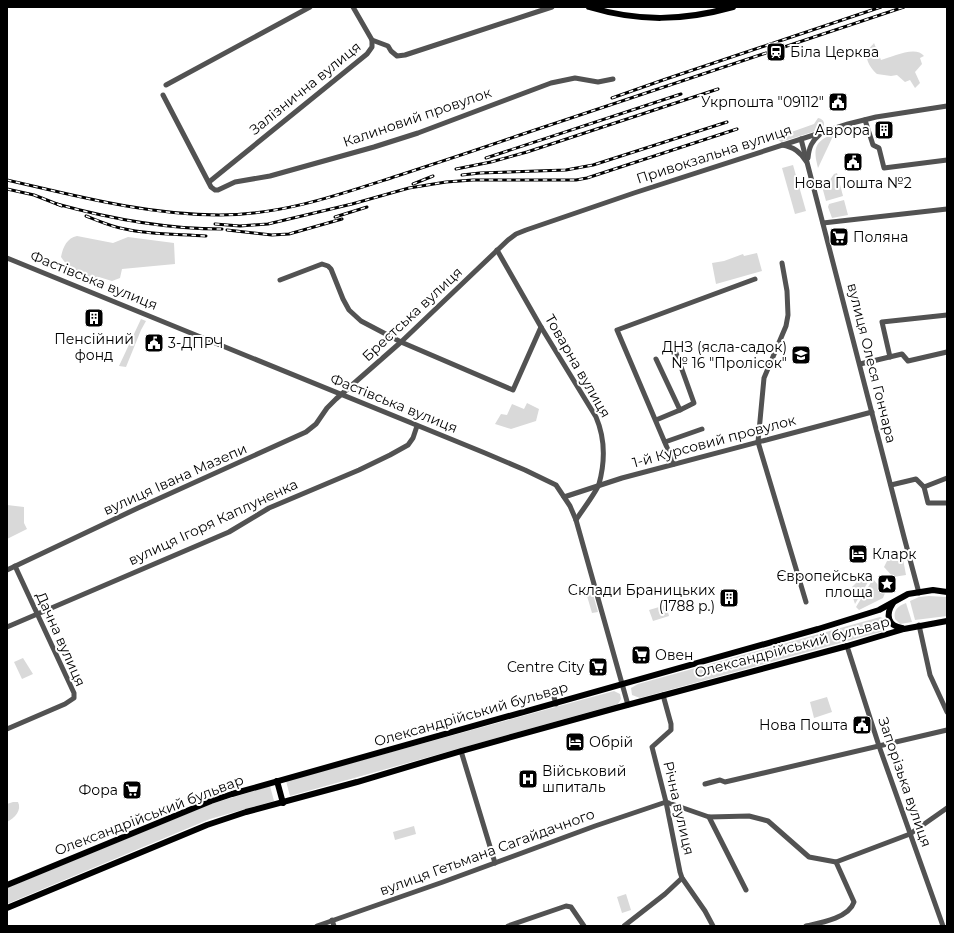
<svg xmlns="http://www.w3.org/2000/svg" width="954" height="933" font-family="Montserrat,sans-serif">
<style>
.green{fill:#d9d9d9}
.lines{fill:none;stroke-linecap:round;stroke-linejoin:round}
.minor{stroke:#525252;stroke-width:5}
.major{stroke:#000;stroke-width:6}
.rail-casing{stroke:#000;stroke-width:3}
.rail{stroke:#fff;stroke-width:1.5;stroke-dasharray:4.5;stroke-linecap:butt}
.labels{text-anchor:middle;stroke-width:4;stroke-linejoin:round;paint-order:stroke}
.poi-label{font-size:14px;fill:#000;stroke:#fff;text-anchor:end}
.street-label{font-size:14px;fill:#000;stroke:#fff}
</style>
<rect width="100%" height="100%" fill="#fff"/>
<g class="green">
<path d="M874 43 881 60C892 57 916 45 924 56L920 58 922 64 915 72 920 83 915 88 910 80 905 82 897 75 891 76 877 74C872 70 865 60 867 53 867 49 872 46 874 43Z"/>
<path d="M818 118C824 119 826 124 822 129L781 142 777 139 776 135 777 131 783 135 814 124Z"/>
<path d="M834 134 818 168C813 149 814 141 834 134Z"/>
<polygon points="793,165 806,211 795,214 782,168"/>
<polygon points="837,173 843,196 826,201 823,190 834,174"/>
<polygon points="844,200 848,215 832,218 828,207 829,204"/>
<path d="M77 236 113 243 128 237 174 243 175 264 122 269 120 278 112 281 99 277 97 280C85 274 68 269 61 257 63 247 67 238 77 236Z"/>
<polygon points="757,253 762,271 716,284 712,263 724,261 743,254 744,256"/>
<polygon points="141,319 146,321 141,330 126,367 119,366"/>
<polygon points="527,403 539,409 536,421 511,429 495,424 501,414 507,415 512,404 524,409"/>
<polygon points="7,505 24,507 24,523 27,529 7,539"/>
<polygon points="897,551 899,552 903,559 906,575 893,577 884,567 889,557"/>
<polygon points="873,579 885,593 883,598 859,610 856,607"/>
<polygon points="858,581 868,582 855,604 852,595 852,587"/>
<polygon points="589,586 591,587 598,612 592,613 585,589 587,587"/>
<polygon points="929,596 947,597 947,616 915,620 910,601 919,597"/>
<path d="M906 603 912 622 900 624 895 619C893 610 898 606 906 603Z"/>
<polygon points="666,605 669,616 653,621 649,610"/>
<polygon points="880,617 885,619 887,627 884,631 640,698 632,695 631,688 638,684"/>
<polygon points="23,658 33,674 22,679 14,662"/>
<polygon points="614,691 620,694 621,699 618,704 290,796 286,781"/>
<polygon points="827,697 832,712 814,718 810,702"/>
<polygon points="270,786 274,801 210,819 7,904 7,888 211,804"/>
<path d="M13 802H18C22 810 15 818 7 822V804Z"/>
<polygon points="414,826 416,834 395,840 393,832"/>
<polygon points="626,894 631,910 622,913 617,897"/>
</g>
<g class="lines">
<g class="minor">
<polyline points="372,40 388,46 391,51 397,56 405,55 552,7"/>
<polyline points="166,85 310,7"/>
<polyline points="163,95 211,187 215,190 218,190 235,182 270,176 374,147 418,133 551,83 575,78 598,82 613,79"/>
<polyline points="865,120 873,145 879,148 884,168 947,160"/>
<polyline points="801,139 904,537 919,593"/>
<path d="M782 145C794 147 800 152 806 161"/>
<path d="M808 158C809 147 812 141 820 134"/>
<polyline points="209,182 367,54 372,47 372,40 353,7"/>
<polyline points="823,223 947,209"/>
<path d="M497 250 541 327 596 417C605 438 605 462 599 484 597 491 581 512 576 520"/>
<polyline points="7,258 485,453 525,470 556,485 570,506 576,520 628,705"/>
<polyline points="782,263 787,291 788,315 786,326 764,378 758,442 806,602"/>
<polyline points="280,280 322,264 328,266 331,269 343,299 349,310 361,321 401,342 513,390 541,327"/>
<polyline points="676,353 694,403 680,410"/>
<polyline points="890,357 882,322 947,315"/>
<polyline points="656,359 680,410 656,420"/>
<polyline points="860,364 902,354 908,361 947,352"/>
<polyline points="665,442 702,429"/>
<polyline points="674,464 617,330 755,279"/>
<polyline points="891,485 916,479 924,487 947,478"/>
<polyline points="924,487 928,503 947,503"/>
<polyline points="564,497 622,478 872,412"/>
<polyline points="7,570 138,508 306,432 316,424 327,408 336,399 401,342 508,240 516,234 526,230 634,193 848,124 876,117 947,106"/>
<polyline points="919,625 930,675 947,712"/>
<polyline points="7,627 229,532 269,508 359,470 390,455 408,445 413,438 417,426"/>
<polyline points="847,646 879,746 943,926"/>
<polyline points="555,690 554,697 556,704"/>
<polyline points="663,695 671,724 671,730 652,747 666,802 680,872 682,878 705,911 713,926"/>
<polyline points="7,729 65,704 74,698 74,693 15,566"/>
<polyline points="461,751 495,863"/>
<polyline points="705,784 720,780 725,782 947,730"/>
<polyline points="709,817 746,890"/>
<polyline points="332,920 334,926"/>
<polyline points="317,926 443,882 595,826 666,802 709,817 749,816 768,821 809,857 836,862 910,834 947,808"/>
<polyline points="508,926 566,906 571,907 584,926"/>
<polyline points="624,926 665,894 682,878"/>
<path d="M806 926C820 923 849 918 854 902L836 862"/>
</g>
<g class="major">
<path d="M589 7C639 22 683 21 733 7"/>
<path d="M893 603C885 615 888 626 902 628"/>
<polyline points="277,781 283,803"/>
<polyline points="7,885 211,801 232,794 818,629 879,610 908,594 933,590 947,592"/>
<polyline points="7,908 207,825 246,812 357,782 461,751 616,708 847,646 904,629 947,621"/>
</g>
<g class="rail-casing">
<g id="rail">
<polyline points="612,98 663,80 881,7"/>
<polyline points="486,158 681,94"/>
<polyline points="456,169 491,162 527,152 718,89"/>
<polyline points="462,175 480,173 566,170 593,165 727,122"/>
<path d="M7 180C77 196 147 215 219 215 282 215 338 195 397 176 437 163 477 150 517 136 646 93 775 50 904 7"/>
<polyline points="413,184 433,176"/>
<polyline points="7,189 34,195 62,206"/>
<path d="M57 204C111 219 165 229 222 229"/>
<path d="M86 216C99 221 112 227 125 229 151 235 179 234 206 236"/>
<polyline points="335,217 367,207"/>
<polyline points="215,224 240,226 268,224 352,204 409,188 446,182 473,180 576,180 587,178 737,129"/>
<polyline points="227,230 272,235 289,234 342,219"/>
</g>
</g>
<use href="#rail" class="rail"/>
</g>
<defs>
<g id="station-square" transform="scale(1)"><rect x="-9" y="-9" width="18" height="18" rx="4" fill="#000" stroke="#fff"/><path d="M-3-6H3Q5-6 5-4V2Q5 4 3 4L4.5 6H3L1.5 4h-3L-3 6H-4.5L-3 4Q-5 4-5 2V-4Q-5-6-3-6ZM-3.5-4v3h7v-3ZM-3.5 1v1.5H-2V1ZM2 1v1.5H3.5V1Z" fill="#fff"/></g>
<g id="civic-square" transform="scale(1)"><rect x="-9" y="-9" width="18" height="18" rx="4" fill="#000" stroke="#fff"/><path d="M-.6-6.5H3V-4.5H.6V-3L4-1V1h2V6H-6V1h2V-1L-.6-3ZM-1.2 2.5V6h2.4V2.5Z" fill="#fff"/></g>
<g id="building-square" transform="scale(1)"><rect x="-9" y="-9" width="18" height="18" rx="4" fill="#000" stroke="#fff"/><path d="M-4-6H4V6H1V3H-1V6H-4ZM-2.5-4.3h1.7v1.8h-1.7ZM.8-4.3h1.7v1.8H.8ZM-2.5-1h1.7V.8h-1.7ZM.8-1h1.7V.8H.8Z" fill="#fff"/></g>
<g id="supermarket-square" transform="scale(1)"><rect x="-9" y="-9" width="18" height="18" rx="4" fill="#000" stroke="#fff"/><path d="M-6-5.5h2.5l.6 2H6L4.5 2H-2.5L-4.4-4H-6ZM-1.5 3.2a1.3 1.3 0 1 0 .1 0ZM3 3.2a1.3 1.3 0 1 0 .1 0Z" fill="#fff"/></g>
<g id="school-square" transform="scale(1)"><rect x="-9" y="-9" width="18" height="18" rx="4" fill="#000" stroke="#fff"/><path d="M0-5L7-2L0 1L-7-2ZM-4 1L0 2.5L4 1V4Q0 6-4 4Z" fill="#fff"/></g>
<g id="hotel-square" transform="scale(1)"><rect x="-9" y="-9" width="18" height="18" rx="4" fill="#000" stroke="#fff"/><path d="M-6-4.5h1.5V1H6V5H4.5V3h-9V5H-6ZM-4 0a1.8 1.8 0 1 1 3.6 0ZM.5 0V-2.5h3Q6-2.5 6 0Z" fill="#fff"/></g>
<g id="sight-square" transform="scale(1)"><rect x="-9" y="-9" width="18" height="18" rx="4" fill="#000" stroke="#fff"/><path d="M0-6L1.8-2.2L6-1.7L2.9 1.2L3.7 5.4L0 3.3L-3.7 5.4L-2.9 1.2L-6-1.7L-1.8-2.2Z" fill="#fff"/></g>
<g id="hospital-square" transform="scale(1)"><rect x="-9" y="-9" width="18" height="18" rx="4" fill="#000" stroke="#fff"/><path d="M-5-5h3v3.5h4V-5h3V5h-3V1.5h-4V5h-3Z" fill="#fff"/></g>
</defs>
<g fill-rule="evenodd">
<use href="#station-square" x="776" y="52"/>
<use href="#civic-square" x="838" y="102"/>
<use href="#building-square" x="884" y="130"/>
<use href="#civic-square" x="853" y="162"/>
<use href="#supermarket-square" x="839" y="237"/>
<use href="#building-square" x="94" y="318"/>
<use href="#civic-square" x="154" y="343"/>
<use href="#school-square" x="801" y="355"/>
<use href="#hotel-square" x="858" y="554"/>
<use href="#sight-square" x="887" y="584"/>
<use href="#building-square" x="729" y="598"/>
<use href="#supermarket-square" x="641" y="655"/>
<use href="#supermarket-square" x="598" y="667"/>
<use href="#civic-square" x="862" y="725"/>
<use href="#hotel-square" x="575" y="742"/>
<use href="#hospital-square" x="528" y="779"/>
<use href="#supermarket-square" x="132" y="790"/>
</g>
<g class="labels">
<g class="poi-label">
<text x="790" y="57" text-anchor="start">Біла Церква</text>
<text x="824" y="107">Укрпошта "09112"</text>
<text x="870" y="135">Аврора</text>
<text x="853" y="188" text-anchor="middle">Нова Пошта №2</text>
<text x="853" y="242" text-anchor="start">Поляна</text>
<text x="94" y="344" text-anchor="middle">Пенсійний<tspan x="94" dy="16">фонд</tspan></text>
<text x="168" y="348" text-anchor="start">3-ДПРЧ</text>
<text x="787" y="352">ДНЗ (ясла-садок)<tspan x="787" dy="16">№ 16 "Пролісок"</tspan></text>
<text x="872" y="559" text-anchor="start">Кларк</text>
<text x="873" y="581">Європейська<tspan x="873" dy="16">площа</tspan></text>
<text x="715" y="595">Склади Браницьких<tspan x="715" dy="16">(1788 р.)</tspan></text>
<text x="655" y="660" text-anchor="start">Овен</text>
<text x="584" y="672">Centre City</text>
<text x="848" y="730">Нова Пошта</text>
<text x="589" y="747" text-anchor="start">Обрій</text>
<text x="542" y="776" text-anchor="start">Військовий<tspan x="542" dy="16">шпиталь</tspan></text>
<text x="118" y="795">Фора</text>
</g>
<g class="street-label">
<text transform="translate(305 88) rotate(-39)" y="5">Залізнична вулиця</text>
<text transform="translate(417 117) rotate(-19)" y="5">Калиновий провулок</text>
<text transform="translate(714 154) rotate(-18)" y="5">Привокзальна вулиця</text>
<text transform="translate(94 280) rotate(22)" y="5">Фастівська вулиця</text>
<text transform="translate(412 314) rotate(-43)" y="5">Брестська вулиця</text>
<text transform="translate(872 363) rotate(76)" y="5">вулиця Олеся Гончара</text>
<text transform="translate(578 366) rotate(60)" y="5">Товарна вулиця</text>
<text transform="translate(394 403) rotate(22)" y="5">Фастівська вулиця</text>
<text transform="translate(714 441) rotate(-15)" y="5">1-й Курсовий провулок</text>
<text transform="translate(175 479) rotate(-24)" y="5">вулиця Івана Мазепи</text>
<text transform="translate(213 522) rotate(-25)" y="5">вулиця Ігоря Каплуненка</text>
<text transform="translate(61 639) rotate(66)" y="5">Дачна вулиця</text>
<text transform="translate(792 647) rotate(-15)" y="5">Олександрійський бульвар</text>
<text transform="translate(471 714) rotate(-16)" y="5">Олександрійський бульвар</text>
<text transform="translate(905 782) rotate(71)" y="5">Запорізька вулиця</text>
<text transform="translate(679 808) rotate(77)" y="5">Річна вулиця</text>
<text transform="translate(149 815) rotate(-21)" y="5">Олександрійський бульвар</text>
<text transform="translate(487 852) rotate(-20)" y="5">вулиця Гетьмана Сагайдачного</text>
</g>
</g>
<rect width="954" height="933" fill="none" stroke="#000000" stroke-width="16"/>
</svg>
